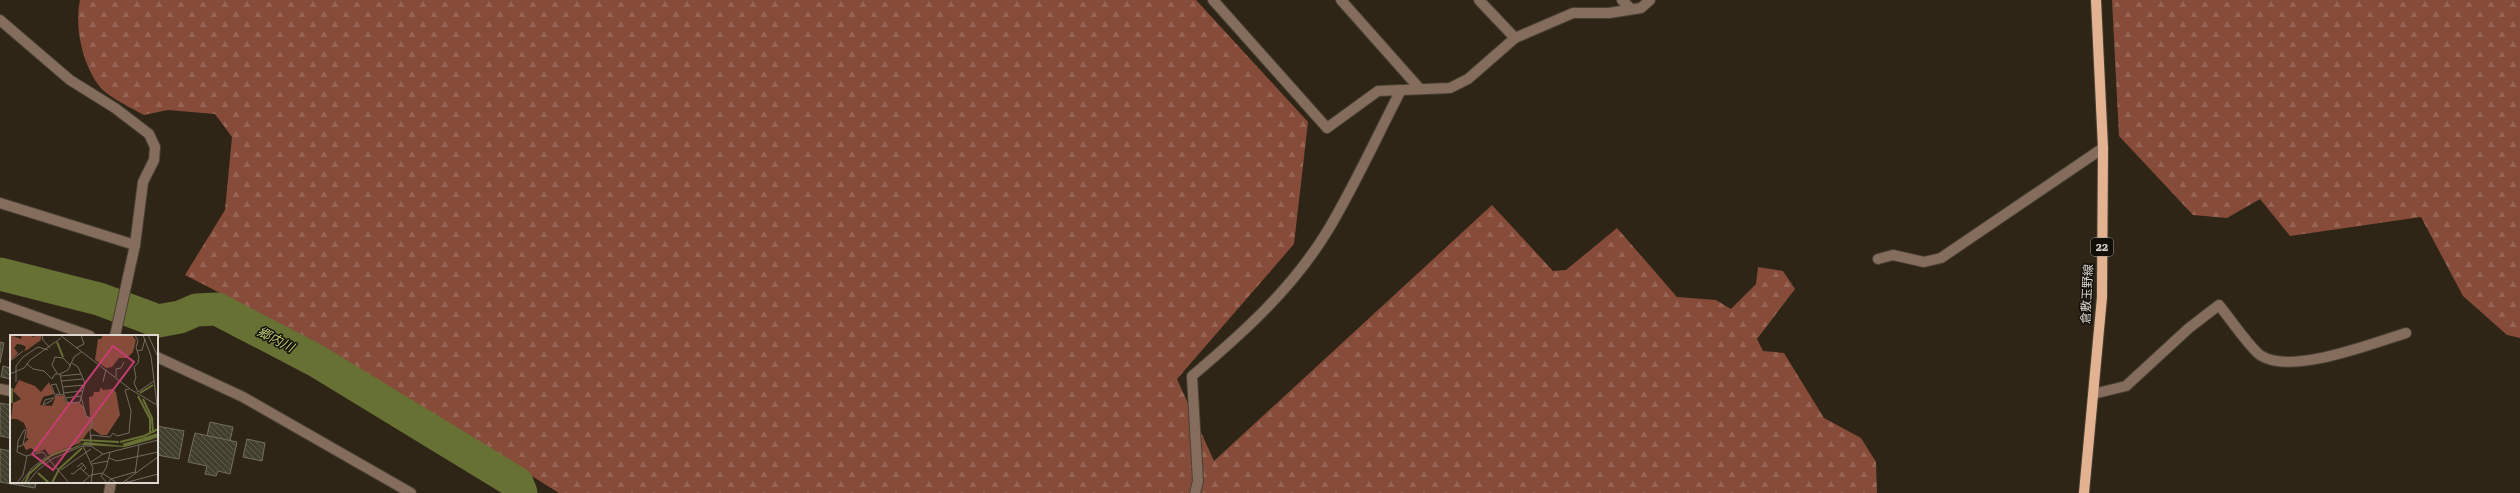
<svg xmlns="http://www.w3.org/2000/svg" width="2520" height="493" font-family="'Roboto Serif','Noto Sans JP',serif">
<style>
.forest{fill:url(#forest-firs)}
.water{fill:url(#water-ripples)}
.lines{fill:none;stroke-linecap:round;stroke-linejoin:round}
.river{stroke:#677134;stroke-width:33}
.building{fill:url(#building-back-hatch);stroke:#736f5e}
.minor-casing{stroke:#4a4134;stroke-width:12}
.major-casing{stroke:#4a4134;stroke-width:12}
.minor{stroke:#846d5c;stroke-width:10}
.major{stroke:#e3b391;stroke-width:10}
.labels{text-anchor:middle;stroke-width:3;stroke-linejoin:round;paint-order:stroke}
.shield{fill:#120f09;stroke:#a09b94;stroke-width:1}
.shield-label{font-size:11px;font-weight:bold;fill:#ddd7cf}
.street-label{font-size:12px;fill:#ddd7cf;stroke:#120f09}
.water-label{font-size:13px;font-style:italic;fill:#b9c970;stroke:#120f09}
.inset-river{fill:none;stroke:#677134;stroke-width:2}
.inset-road{fill:none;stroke:#746c61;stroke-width:1}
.view{fill:#c73e72;fill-opacity:0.15;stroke:#c73e72;stroke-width:2}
.inset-edge{fill:none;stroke:#ddd7cf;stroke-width:2}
</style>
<defs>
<pattern id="forest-firs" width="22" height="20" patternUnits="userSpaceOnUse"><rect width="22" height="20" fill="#864b39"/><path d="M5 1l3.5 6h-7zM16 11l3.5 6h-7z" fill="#976455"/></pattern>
<pattern id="water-ripples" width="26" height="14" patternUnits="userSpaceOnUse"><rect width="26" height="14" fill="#677134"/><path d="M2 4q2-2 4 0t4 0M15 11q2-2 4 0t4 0" fill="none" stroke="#838b5a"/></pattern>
<pattern id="building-back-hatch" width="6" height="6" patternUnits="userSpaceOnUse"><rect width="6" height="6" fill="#433f2f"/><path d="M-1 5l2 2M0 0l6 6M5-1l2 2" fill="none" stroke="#5e5a4c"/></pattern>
</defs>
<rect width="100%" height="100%" fill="#2e2517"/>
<g class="forest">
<path d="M80 0H1196L1308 122 1294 244 1177 379 1214 461 1492 205 1553 271 1566 270 1617 228 1677 297 1716 300 1731 309 1756 284 1758 267 1783 271 1795 289 1757 339 1763 351 1784 353 1824 418 1861 438 1876 462 1877 493H559L321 345 185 275 225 210 232 137 215 114 168 110 144 115C133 109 107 96 100 87 83 65 74 28 80 0Z"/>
<polygon points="2112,0 2520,0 2520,338 2507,335 2463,296 2421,217 2290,236 2260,199 2227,218 2193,215 2119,136"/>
</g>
<polygon class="water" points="508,476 527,486 527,493 511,493"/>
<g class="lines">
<polyline class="river" points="0,274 99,299 158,321 180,317 196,310 217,309 315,360 517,483 521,493"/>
</g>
<g class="building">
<polygon points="0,342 4,343 0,363"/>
<polygon points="3,366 11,368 11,379 1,377"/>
<polygon points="0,403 11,405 11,438 0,436"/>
<polygon points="210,422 233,427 230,441 207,436"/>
<polygon points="157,426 184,431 179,459 157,455"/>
<polygon points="195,433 237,442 230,474 218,471 216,476 205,474 207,466 188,462"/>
<polygon points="247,439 265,443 262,461 243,457"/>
<polygon points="0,449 11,451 11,482 36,482 35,488 0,482"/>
</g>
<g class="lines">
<g class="minor-casing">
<g id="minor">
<polyline points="1213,0 1327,128 1378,91 1450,88 1468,79 1515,38 1573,13 1609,13 1641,8 1650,0"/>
<polyline points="1341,0 1420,89"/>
<polyline points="1479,0 1515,38"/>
<polyline points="1622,0 1631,9"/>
<polyline points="0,20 70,80 115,108 149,134 155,147 154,160 143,182 135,245 115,336"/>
<polyline points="0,203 135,245"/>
<polyline points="1878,259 1893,255 1924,262 1941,258 2103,148"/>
<polyline points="0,304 90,336"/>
<polyline points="157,357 243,397 411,493"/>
<polyline points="0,389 11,391"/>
<path d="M2093 394 2126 386 2189 328 2219 305C2228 316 2250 348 2260 355 2290 376 2373 343 2406 333"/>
<polyline points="109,493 111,482"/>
<path d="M1195 493 1198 481 1192 376C1243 333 1293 288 1328 230 1355 185 1377 136 1401 90"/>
</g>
</g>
<g class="major-casing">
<polyline id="major" points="2084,493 2102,297 2103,148 2096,0"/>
</g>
<use href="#minor" class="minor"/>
<use href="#major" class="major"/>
</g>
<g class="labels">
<rect class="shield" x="2091" y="238" width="22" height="18" rx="3"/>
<g class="shield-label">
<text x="2102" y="251">22</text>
</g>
<g class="street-label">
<text transform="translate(2087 294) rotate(-87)" y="4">倉敷玉野線</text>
</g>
<g class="water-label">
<text transform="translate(276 339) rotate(27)" y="5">郷内川</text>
</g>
</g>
<g transform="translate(10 335)">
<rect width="148" height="148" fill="#2e2517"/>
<path d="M0 0 11 4 12 0H23L22 2 31 0V5L17 15 14 16 16 12 13 10 7 9 4 13 8 18 0 26ZM93 0H122L126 5 123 17 117 23H109L102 32 96 33 85 25 88 4H91ZM9 45 25 51 31 57 39 47 44 59 33 62 30 70 42 71 46 60 54 61 56 67H69L74 72 76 81 80 82 79 62 83 61 84 57H89L91 52 93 55 102 54 106 57 110 80 97 100H91L81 93 70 108 39 120 35 114 27 118 21 113 16 115 13 109 19 104 16 103 17 96 14 88 7 84H1L3 68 11 64 3 56Z" fill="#864b39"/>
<path d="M148 98V102L140 105 115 112 72 110 74 108 67 112 60 115H58L75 107 114 111 112 109Z" fill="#677134"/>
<path class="inset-river" d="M47 7 53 22M130 58 143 50M128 61 140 84V99M133 64 142 83 143 98M2 68V53M71 105 109 107M110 107 134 101 148 94M28 138 39 148M15 148 19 139 29 130 42 120 61 113M42 148 49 134 72 113"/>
<path class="inset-road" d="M32 0 33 5 40 13M50 0 120 54 147 70 148 82M125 0 128 6 126 12 129 22 128 28 124 32 126 42 124 48 128 57M133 0 141 21 147 70M138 0 148 22M66 13 74 9 71 0M127 16 132 15 135 4M45 22 42 30 47 38M45 22 53 23 61 31M0 26 13 16M17 29 23 34 34 36 42 44 45 39H50L58 35 64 22 71 17M0 39 14 33 20 25 51 3M50 39 54 60M51 41 71 39M106 42V34L111 33 114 27M51 46 73 44M6 47V31L13 22 28 12 38 15M93 47 96 34M52 52 75 50M128 57 144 46M53 58 72 56M45 60 41 50 46 49 50 59M71 62 76 80 83 87 80 95 81 111M43 63 35 65 33 70 41 66 47 59 54 60 58 68 70 67 75 48 68 32 62 28M55 63 71 61M81 104V100L100 102 103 98 107 101 119 98 121 76 115 55 119 54M73 111 83 133 81 148M7 117 16 121 33 117 59 148M7 117 8 106 14 95H16L13 110 8 112M99 123 107 126 148 117M81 127 93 119M82 129 98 126M67 132 72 128 76 133 73 136M70 133 79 141M51 135 81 114M61 138 63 139 74 130M125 139 129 110M115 145 118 147 148 139M7 148 13 140 17 121M11 148 22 133 36 122M17 148 28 135 42 124 72 111H81L93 119 148 105M72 148 81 140 92 138 107 148M97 148 91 141 96 133 100 118M98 148 101 144 125 137M112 148 148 122"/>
<path class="view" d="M103 11 124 27 43 135 22 119Z"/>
<rect width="148" height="148" class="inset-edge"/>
</g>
</svg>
